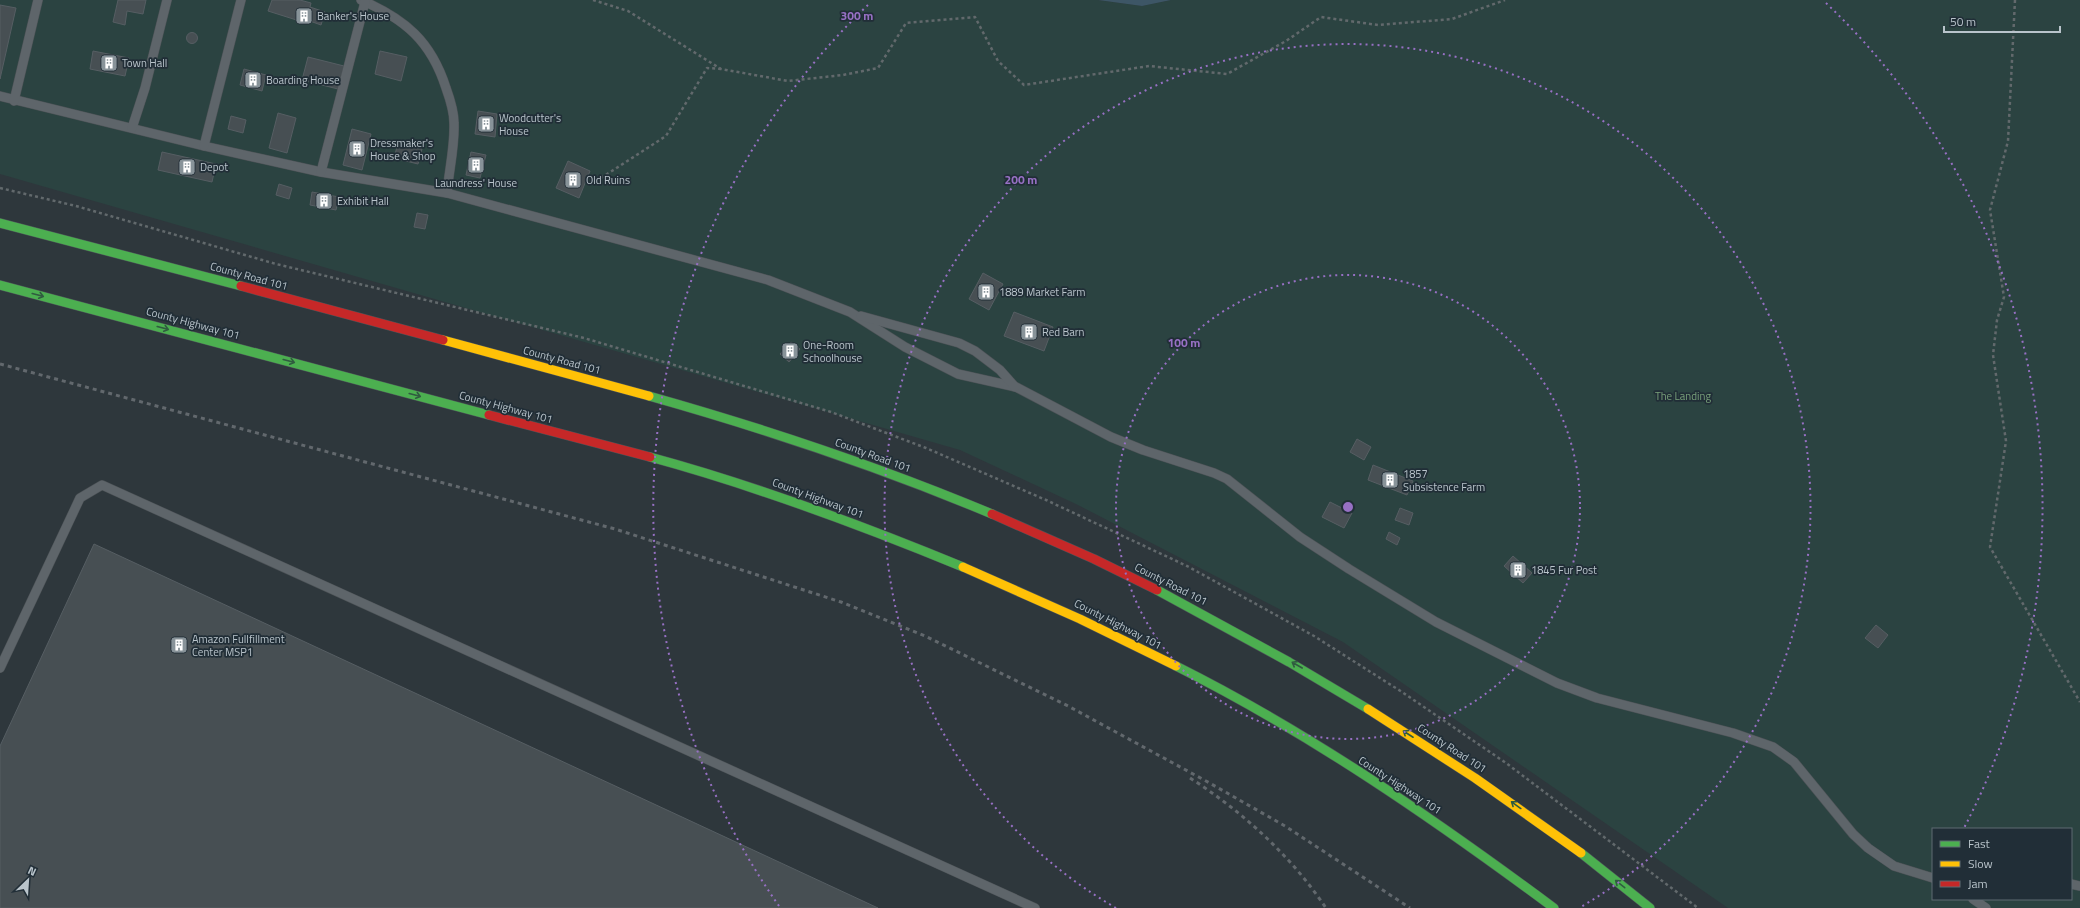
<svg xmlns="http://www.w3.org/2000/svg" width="2080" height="908" font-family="'Titillium Web',sans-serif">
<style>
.green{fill:#2b4341;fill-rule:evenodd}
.water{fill:#3d5666}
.building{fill:#474f53;stroke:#565e63}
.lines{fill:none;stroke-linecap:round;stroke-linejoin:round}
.lane-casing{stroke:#4c5256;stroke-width:10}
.fast-casing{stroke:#4c5458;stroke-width:10}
.slow-casing{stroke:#4c5458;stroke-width:10}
.jam-casing{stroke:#4c5458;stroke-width:10}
.path{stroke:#62696c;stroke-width:2.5;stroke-dasharray:3 3;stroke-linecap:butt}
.lane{stroke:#5e656a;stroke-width:9}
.fast{stroke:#4caf50;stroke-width:9}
.slow{stroke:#ffc107;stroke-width:9}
.jam{stroke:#c62828;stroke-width:9}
.rail{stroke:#62686d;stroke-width:3;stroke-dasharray:4 4;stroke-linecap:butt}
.oneway{stroke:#305b40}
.ring{fill:none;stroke:#9770c4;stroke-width:2;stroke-dasharray:2 4}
.labels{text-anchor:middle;stroke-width:3.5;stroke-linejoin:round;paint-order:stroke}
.poi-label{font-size:11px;fill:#b9c4cb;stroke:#212e37;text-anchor:start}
.street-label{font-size:11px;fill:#b9c4cb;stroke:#212e37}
.park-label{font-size:11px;fill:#78a07a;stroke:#212e37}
.centre{fill:#9770c4;stroke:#212e37;stroke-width:2}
.ring-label{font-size:12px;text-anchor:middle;font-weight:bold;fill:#9770c4;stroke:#212e37;stroke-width:3.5;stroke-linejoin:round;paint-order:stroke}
</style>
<rect width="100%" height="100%" fill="#2e373c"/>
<path class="green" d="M0 0H1098L1142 6 1171 0H2080V908H1728L1343 642 1078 505 960 450 0 174ZM1933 829H2071V899H1933Z"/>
<polygon class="water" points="1098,0 1171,0 1142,6"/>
<g class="building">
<polygon points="118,0 146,0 143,14 127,11 125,25 113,22"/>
<polygon points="272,0 300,0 311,3 310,7 325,12 321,25 307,20 306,23 268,11"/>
<polygon points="0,5 16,8 0,79"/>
<circle cx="192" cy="38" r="5.5"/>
<polygon points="93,51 129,58 125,76 90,69"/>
<polygon points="380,51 407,57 401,81 375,74"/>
<polygon points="308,57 344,66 338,89 302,80"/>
<polygon points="244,69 266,75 262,91 240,85"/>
<polygon points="478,111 497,114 495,137 475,134"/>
<polygon points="278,113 296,118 287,153 269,148"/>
<polygon points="231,116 246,120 243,133 228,129"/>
<polygon points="352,129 371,134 362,170 343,165"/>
<polygon points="398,143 422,149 418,164 394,158"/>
<polygon points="162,152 216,164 212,182 158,170"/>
<polygon points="471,152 486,155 480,178 466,175"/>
<polygon points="568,161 590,171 579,198 556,188"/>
<polygon points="279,184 292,188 289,199 276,195"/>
<polygon points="312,192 339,197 336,210 310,205"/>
<polygon points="417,213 428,215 425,229 414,227"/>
<polygon points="983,273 1003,284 989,310 969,299"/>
<polygon points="1014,312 1053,327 1044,351 1004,336"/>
<polygon points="791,342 800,349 789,362 780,354"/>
<polygon points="1357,439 1371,447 1364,460 1350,452"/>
<polygon points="1373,465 1413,481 1407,495 1368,480"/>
<polygon points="1330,502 1352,513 1344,528 1322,517"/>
<polygon points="1400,508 1413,513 1409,525 1395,520"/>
<polygon points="1389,532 1400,538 1397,545 1386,539"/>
<polygon points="94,544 878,908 0,908 0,746"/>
<polygon points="1513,556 1532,573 1523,583 1504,566"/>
<polygon points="1876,625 1888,635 1878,648 1865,638"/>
</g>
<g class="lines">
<g class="lane-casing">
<g id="lane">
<path d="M361 0C405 19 431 41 446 88 450 99 454 111 454 123 455 146 449 170 447 193"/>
<polyline points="0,96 204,146 321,172 447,193 768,280 850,312 905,347 958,374 1016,387 1111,437 1143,450 1214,473 1227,479 1300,537 1349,569 1436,622 1557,683 1597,698 1733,733 1773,747 1794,762 1853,834 1868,848 1894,866 1933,878"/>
<polyline points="14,101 38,0"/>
<polyline points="132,128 145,88 167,0"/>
<polyline points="204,146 241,0"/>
<polyline points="321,172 365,2"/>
<polyline points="861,316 959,343 975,351 1000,370 1015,387"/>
<polyline points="0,668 80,498 102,485 1035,908"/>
<polyline points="2071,884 2080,886"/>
<polyline points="1973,899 1986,908"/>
</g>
</g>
<g class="fast-casing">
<g id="fast">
<polyline points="0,223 241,286"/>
<polyline points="0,285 489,415"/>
<path d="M649 396C766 429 880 467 992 514"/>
<path d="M650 457C757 486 861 525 963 567"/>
<polyline points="1157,590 1289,662 1368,709"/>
<path d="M1176 666C1310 733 1434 819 1554 908"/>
<polyline points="1581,853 1650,908"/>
</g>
</g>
<g class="slow-casing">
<g id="slow">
<polyline points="443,340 649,396"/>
<polyline points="963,567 1080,619 1176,666"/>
<polyline points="1368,709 1475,778 1581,853"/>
</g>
</g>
<g class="jam-casing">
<g id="jam">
<polyline points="241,286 443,340"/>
<polyline points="489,415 650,457"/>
<polyline points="992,514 1094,559 1157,590"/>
</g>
</g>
<g class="path">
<polyline points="593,0 628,11 721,69 788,81 843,75 878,68 906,23 975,17 998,61 1024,85 1149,66 1227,74 1286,41 1321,17 1378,25 1452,19 1505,0"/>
<polyline points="2015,0 2008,141 1990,210 2004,297 1997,320 1993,355 2006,441 1990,547 2080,702"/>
<polyline points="601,178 666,136 707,68 721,69"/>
<polyline points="0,188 76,206 276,264 584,338 831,412 926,448 1046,500 1187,566 1314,636 1402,692 1506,763 1698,908"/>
</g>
<use href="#lane" class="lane"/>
<use href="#fast" class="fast"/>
<use href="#slow" class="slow"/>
<use href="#jam" class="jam"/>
<g class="rail">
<polyline points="0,364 615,529 841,602 925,636 1068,706 1206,781 1285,826 1410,908"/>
<path d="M1190 778C1243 812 1291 856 1326 908"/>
</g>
</g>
<defs><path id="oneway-shaft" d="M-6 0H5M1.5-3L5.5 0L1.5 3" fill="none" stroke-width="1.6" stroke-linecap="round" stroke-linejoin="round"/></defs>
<g class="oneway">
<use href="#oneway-shaft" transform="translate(38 295) rotate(15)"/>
<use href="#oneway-shaft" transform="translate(163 328) rotate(15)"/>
<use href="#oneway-shaft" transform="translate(289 361) rotate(15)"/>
<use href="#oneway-shaft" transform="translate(415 395) rotate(15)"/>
<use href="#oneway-shaft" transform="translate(1297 665) rotate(-150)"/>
<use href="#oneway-shaft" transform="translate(1408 734) rotate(-147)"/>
<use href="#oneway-shaft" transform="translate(1516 805) rotate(-144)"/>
<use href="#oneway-shaft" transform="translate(1620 884) rotate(-142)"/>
</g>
<g class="ring">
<circle cx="1348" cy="507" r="232"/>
<path d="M1116 908A463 463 0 1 1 1579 908"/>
<path d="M779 906A695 695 0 0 1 870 3M1826 3A695 695 0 0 1 1964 828"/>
</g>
<defs>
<g id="building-square" transform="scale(0.9)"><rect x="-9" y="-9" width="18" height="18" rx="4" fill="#889399" stroke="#212e37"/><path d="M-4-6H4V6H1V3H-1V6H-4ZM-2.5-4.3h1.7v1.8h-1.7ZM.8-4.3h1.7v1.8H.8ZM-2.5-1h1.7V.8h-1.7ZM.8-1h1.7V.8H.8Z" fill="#fff"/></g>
</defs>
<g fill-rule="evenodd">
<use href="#building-square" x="304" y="16"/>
<use href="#building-square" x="109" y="63"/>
<use href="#building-square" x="253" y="80"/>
<use href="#building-square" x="486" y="124"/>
<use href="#building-square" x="357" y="149"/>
<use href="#building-square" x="476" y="165"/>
<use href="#building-square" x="187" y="167"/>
<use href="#building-square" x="573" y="180"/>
<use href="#building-square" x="324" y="201"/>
<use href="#building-square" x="986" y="292"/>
<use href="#building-square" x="1029" y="332"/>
<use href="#building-square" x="790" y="351"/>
<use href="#building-square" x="1390" y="480"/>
<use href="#building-square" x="1518" y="570"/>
<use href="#building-square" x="179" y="645"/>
</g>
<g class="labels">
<g class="poi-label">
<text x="317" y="20">Banker's House</text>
<text x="122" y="67">Town Hall</text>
<text x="266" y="84">Boarding House</text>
<text x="499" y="122">Woodcutter's<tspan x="499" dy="13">House</tspan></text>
<text x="370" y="147">Dressmaker's<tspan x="370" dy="13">House &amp; Shop</tspan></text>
<text x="200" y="171">Depot</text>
<text x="586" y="184">Old Ruins</text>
<text x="476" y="187" text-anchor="middle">Laundress' House</text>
<text x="337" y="205">Exhibit Hall</text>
<text x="999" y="296">1889 Market Farm</text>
<text x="1042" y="336">Red Barn</text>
<text x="803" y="349">One-Room<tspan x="803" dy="13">Schoolhouse</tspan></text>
<text x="1403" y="478">1857<tspan x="1403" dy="13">Subsistence Farm</tspan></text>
<text x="1531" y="574">1845 Fur Post</text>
<text x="192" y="643">Amazon Fullfillment<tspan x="192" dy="13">Center MSP1</tspan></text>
</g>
<g class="street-label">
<text transform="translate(249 276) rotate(15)" y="4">County Road 101</text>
<text transform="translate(193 323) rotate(15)" y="4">County Highway 101</text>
<text transform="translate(562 360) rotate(15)" y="4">County Road 101</text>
<text transform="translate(506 407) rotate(15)" y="4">County Highway 101</text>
<text transform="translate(873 455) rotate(20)" y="4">County Road 101</text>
<text transform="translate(818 498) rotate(20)" y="4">County Highway 101</text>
<text transform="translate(1171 584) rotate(27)" y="4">County Road 101</text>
<text transform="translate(1118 624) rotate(27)" y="4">County Highway 101</text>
<text transform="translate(1452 748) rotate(33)" y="4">County Road 101</text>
<text transform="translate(1400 785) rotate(33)" y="4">County Highway 101</text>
</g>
<g class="park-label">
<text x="1683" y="400">The Landing</text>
</g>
</g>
<circle cx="1348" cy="507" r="6" class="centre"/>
<g class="ring-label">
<text x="857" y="20">300 m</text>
<text x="1021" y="184">200 m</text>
<text x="1184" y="347">100 m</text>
</g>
<rect x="1932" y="828" width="140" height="72" fill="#212e37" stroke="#5e6a72"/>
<rect x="1940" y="841" width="20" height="6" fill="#4caf50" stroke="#5e6a72"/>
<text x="1968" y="848" font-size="12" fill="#b9c4cb">Fast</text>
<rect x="1940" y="861" width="20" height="6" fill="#ffc107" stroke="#5e6a72"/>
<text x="1968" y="868" font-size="12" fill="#b9c4cb">Slow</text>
<rect x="1940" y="881" width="20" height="6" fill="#c62828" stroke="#5e6a72"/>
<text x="1968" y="888" font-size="12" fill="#b9c4cb">Jam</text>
<g transform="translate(28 880) rotate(25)" stroke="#212e37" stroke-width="3" paint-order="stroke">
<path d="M0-3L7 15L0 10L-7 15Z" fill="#b9c4cb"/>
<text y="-6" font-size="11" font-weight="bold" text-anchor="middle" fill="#b9c4cb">N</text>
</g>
<path d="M1944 26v6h116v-6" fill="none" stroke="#b9c4cb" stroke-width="2"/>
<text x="1950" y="26" font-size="12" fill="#b9c4cb" stroke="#212e37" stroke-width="3" paint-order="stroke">50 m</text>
</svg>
